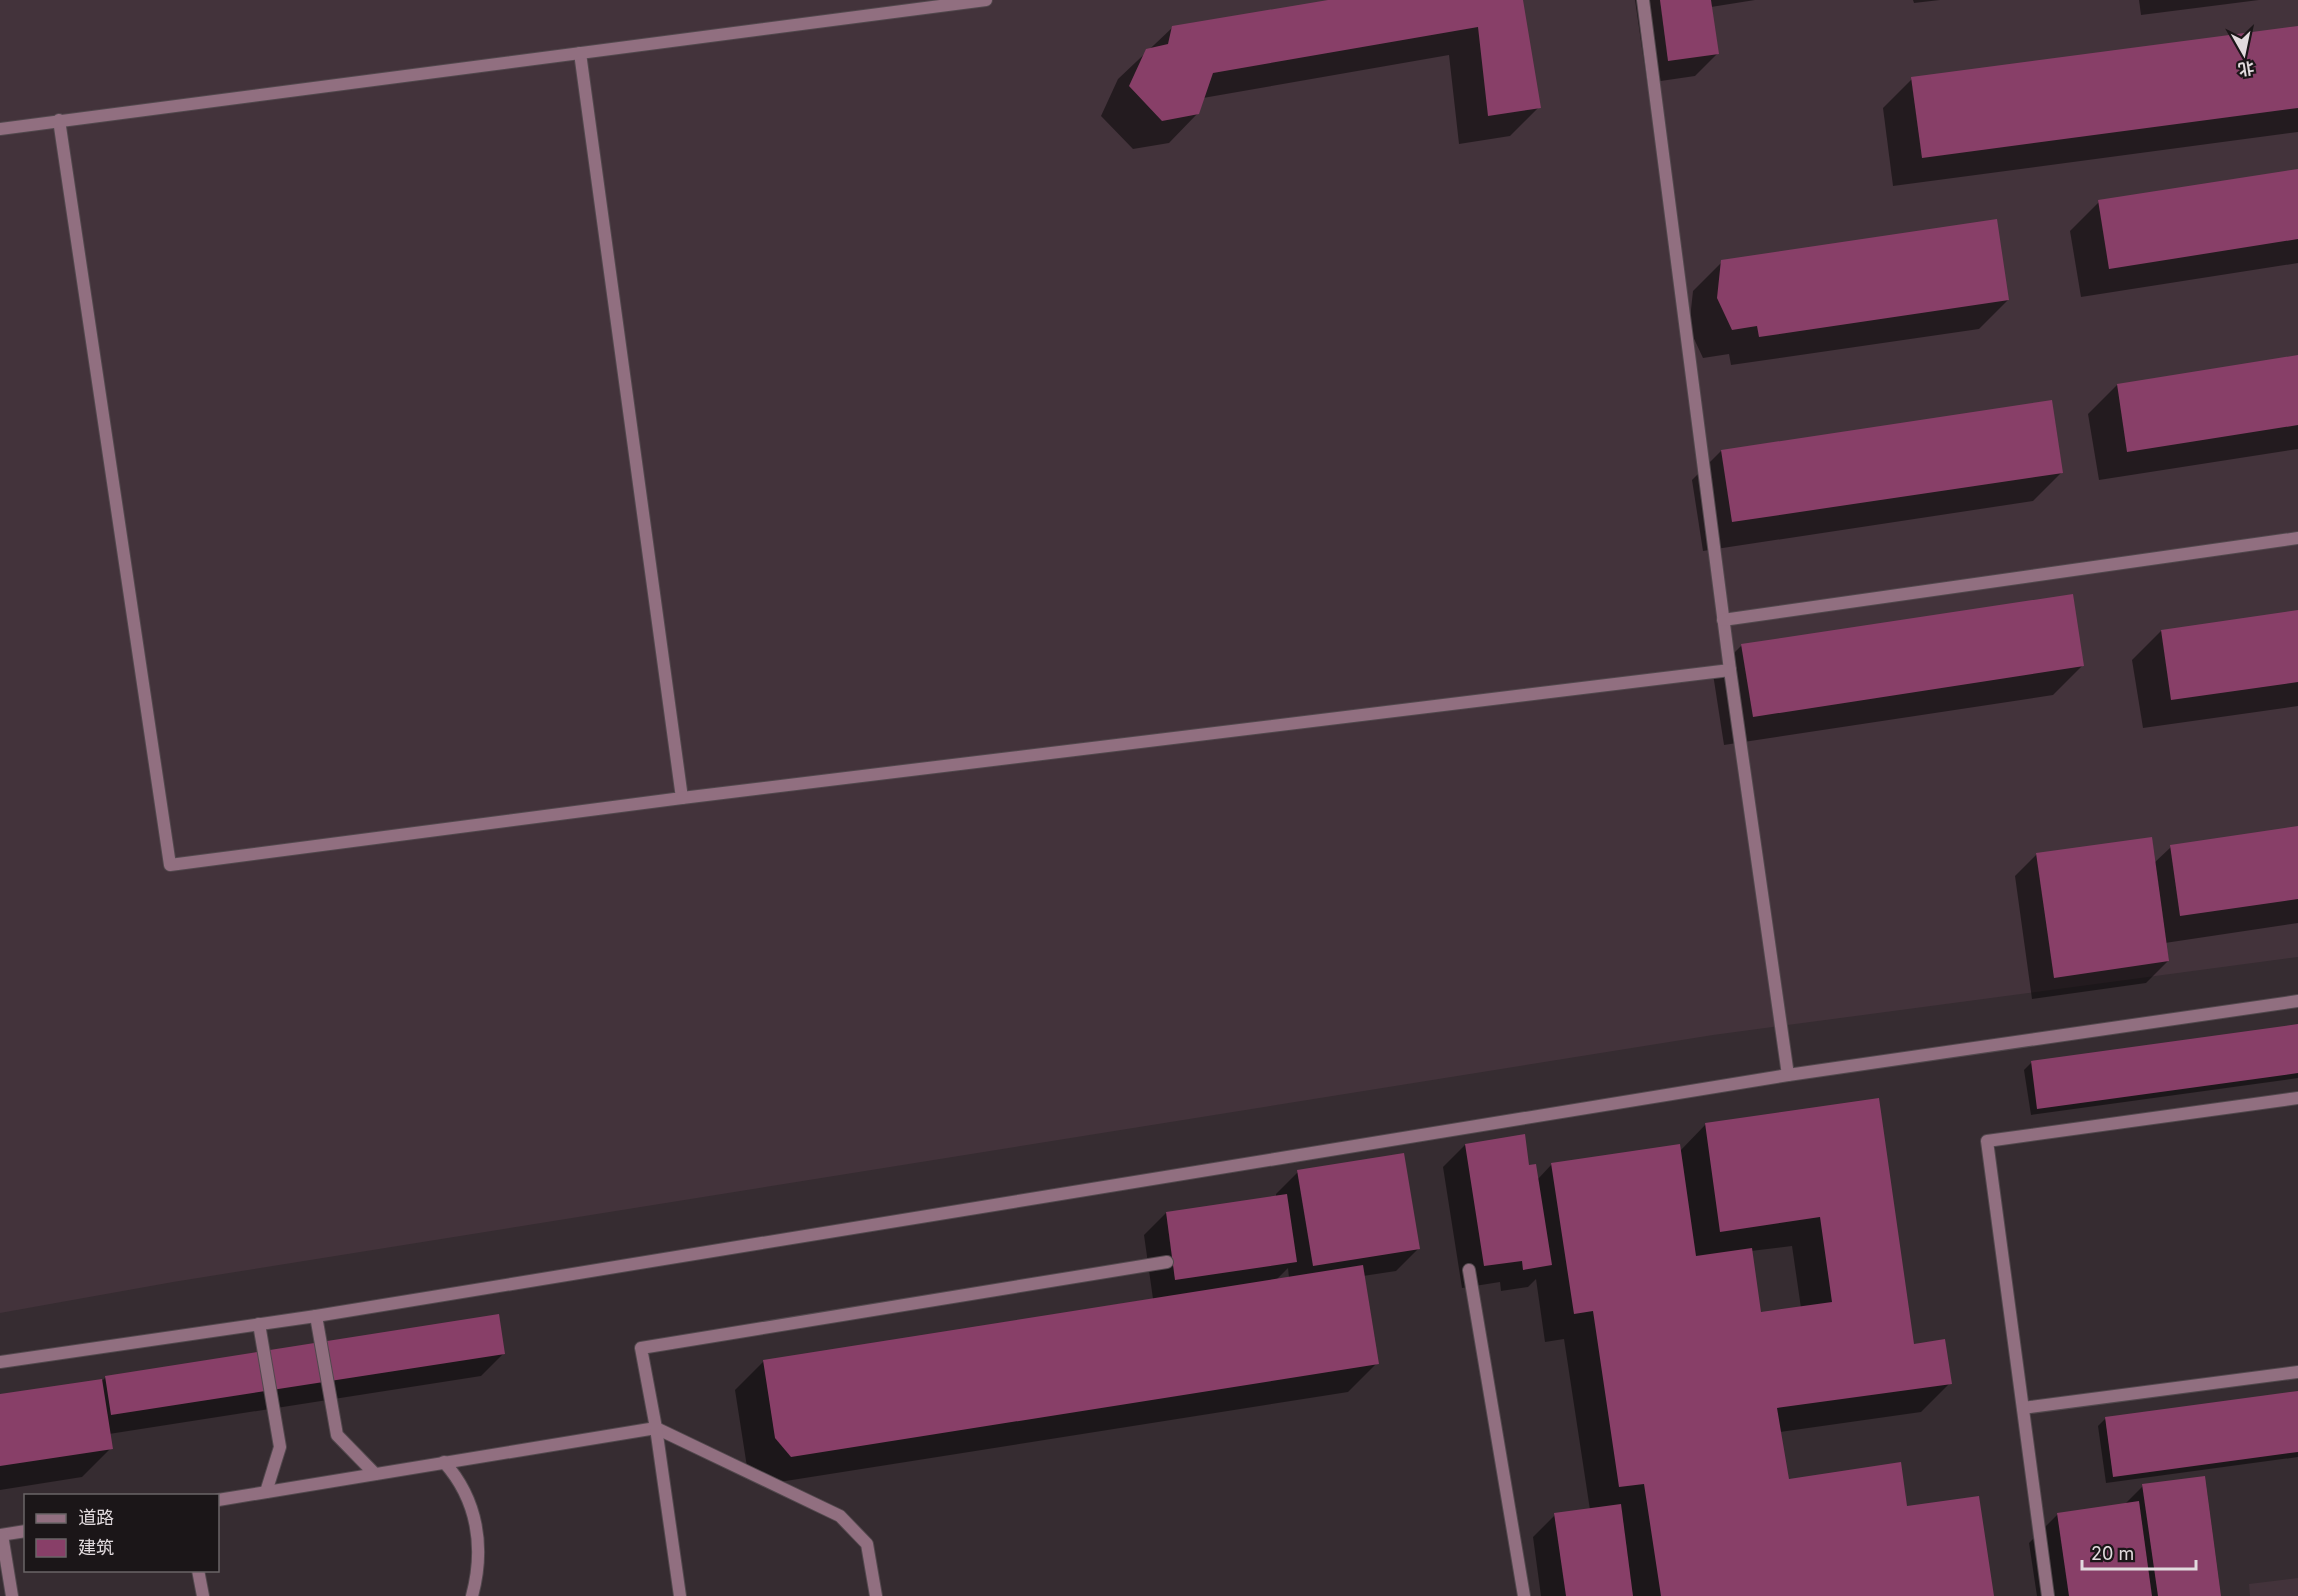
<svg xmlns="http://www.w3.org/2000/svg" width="2298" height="1596" font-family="Inter,'Noto Sans SC',sans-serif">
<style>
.built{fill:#43333b}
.shadow{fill:#0007;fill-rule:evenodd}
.building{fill:#883f68}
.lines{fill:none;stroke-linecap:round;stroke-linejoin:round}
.minor-casing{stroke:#52484d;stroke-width:14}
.minor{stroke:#916f80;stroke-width:12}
</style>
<rect width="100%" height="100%" fill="#362c31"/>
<g class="built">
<polygon points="0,0 2298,0 2298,957 1713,1035 173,1282 0,1313"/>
<polygon points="2298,1578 2298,1596 2250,1596 2249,1584"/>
</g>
<g class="shadow">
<polygon points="1338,0 1521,0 1539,107 1510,136 1459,144 1449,55 1203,98 1198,113 1169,143 1133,149 1101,116 1118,79 1173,27"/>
<polygon points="1635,0 1755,0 1711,7 1717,54 1695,76 1647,83"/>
<polygon points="1913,0 1940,0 1914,3"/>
<polygon points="2139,0 2259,0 2141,15"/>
<polygon points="2298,28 2298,132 1893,186 1883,108 1912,79"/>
<polygon points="2298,171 2298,263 2081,297 2070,231 2099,202"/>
<polygon points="1722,262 2008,300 1979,329 1731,365 1729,354 1703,358 1689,328 1693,291"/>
<polygon points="2298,357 2298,449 2099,480 2088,414 2117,385"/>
<polygon points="1721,451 2062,472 2033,501 1703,551 1692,480"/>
<polygon points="2298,611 2298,706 2143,728 2132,660 2161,631"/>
<polygon points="1742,645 2082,666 2053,695 1724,745 1713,674"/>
<polygon points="2298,828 2298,923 2165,943 2168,961 2146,983 2032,999 2015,876 2037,854 2154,863 2171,847"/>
<polygon points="2298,1026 2298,1078 2031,1115 2024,1070 2032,1062"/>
<path d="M1877 1100 1912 1345 1950 1383 1921 1412 1780 1432 1788 1480 1906 1508 1993 1596H1541L1533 1537 1555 1515 1590 1510 1564 1339 1545 1342 1536 1279 1528 1287 1501 1291 1500 1282 1462 1288 1443 1167 1465 1145 1528 1167 1537 1180 1552 1164 1680 1151 1706 1124ZM1792 1246 1801 1308 1760 1314 1751 1251Z"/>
<path d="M1298 1172 1418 1249 1396 1271 1363 1276 1377 1363 1348 1392 761 1485 747 1467 735 1390 764 1361 1153 1299 1144 1235 1166 1213 1276 1197V1194ZM1288 1268 1289 1278 1276 1280Z"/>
<polygon points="503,1354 481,1376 109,1434 111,1448 82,1477 0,1490 0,1396 103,1380 106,1377"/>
<polygon points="2298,1392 2298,1457 2106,1483 2098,1426 2105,1419"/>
<polygon points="2143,1486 2220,1596 2037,1596 2029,1543 2058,1514 2124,1505"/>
</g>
<g class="building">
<polygon points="1328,0 1523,0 1541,108 1488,116 1478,27 1213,73 1199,114 1162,121 1129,86 1146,49 1168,44 1172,26"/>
<polygon points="1660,0 1711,0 1719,54 1668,61"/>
<polygon points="2298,26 2298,108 1922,158 1911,77"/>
<polygon points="2298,169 2298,239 2109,269 2098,200"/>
<polygon points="1997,219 2009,300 1759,337 1757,326 1732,330 1717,298 1721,260"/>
<polygon points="2298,355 2298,425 2127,452 2117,384"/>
<polygon points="2052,400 2063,473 1732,522 1721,450"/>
<polygon points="2073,594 2084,666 1753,717 1741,644"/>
<polygon points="2298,610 2298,682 2171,700 2161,630"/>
<polygon points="2298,826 2298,899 2180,916 2170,845"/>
<polygon points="2152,837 2169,961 2054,978 2036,853"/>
<polygon points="2298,1024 2298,1073 2037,1109 2031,1061"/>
<polygon points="1879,1098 1914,1344 1945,1339 1952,1384 1777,1408 1789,1479 1901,1462 1907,1506 1979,1496 1994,1596 1661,1596 1644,1484 1619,1487 1593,1311 1574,1314 1551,1163 1680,1144 1696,1256 1752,1248 1761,1312 1832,1302 1820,1217 1720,1232 1705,1123"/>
<polygon points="1525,1134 1529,1165 1536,1164 1552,1265 1523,1270 1522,1261 1484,1266 1465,1144"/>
<polygon points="1404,1153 1420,1249 1313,1266 1297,1170"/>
<polygon points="1287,1194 1297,1262 1175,1280 1166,1212"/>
<polygon points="1363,1265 1379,1364 791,1457 775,1438 763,1360"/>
<polygon points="499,1314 505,1354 111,1415 105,1376"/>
<polygon points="102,1379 113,1449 0,1466 0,1394"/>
<polygon points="2298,1391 2298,1452 2113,1477 2105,1417"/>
<polygon points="2205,1476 2221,1596 2158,1596 2142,1484"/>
<polygon points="2139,1501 2152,1596 2069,1596 2057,1513"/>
<polygon points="1621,1504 1633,1596 1566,1596 1554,1513"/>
</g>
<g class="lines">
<g class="minor-casing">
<g id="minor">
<polyline points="1643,0 1730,670 1788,1075"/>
<polyline points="59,120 170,865 682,798 580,53"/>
<polyline points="0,129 986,0"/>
<polyline points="1723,620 2298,538"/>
<polyline points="682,798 1730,670"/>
<polyline points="1469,1270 1524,1596"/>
<polyline points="316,1316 337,1435 375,1474"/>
<polyline points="259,1324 280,1447 266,1492"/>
<polyline points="0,1362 316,1316 1788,1075 2298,1001"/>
<polyline points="2023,1408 2298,1372"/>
<path d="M444 1462C478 1500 485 1548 472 1596"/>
<polyline points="218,1500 656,1428 840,1516 867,1544 876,1596"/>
<polyline points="0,1535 26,1531"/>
<polyline points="2,1535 12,1596"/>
<polyline points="198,1570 203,1596"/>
<polyline points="680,1596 656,1428 641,1348 1167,1262"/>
<polyline points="2048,1596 1987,1141 2298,1098"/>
</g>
</g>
<use href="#minor" class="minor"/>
</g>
<rect x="24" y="1494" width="195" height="78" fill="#1b1618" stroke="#6b6567" stroke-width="1.5"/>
<rect x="36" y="1514" width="30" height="9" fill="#916f80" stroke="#6b6567" stroke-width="1.5"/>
<text x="78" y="1524" font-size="18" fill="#e2dbde">道路</text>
<rect x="36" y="1539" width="30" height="18" fill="#883f68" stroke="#6b6567" stroke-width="1.5"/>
<text x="78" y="1554" font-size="18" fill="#e2dbde">建筑</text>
<g transform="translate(2244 54) rotate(171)" stroke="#1b1618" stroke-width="4.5" paint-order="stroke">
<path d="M0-4.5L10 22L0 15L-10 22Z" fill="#e2dbde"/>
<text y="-9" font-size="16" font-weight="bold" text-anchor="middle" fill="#e2dbde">北</text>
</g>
<path d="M2082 1560v9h114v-9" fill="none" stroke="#e2dbde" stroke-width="3"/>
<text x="2091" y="1560" font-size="18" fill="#e2dbde" stroke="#1b1618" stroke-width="4.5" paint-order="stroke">20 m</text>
</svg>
